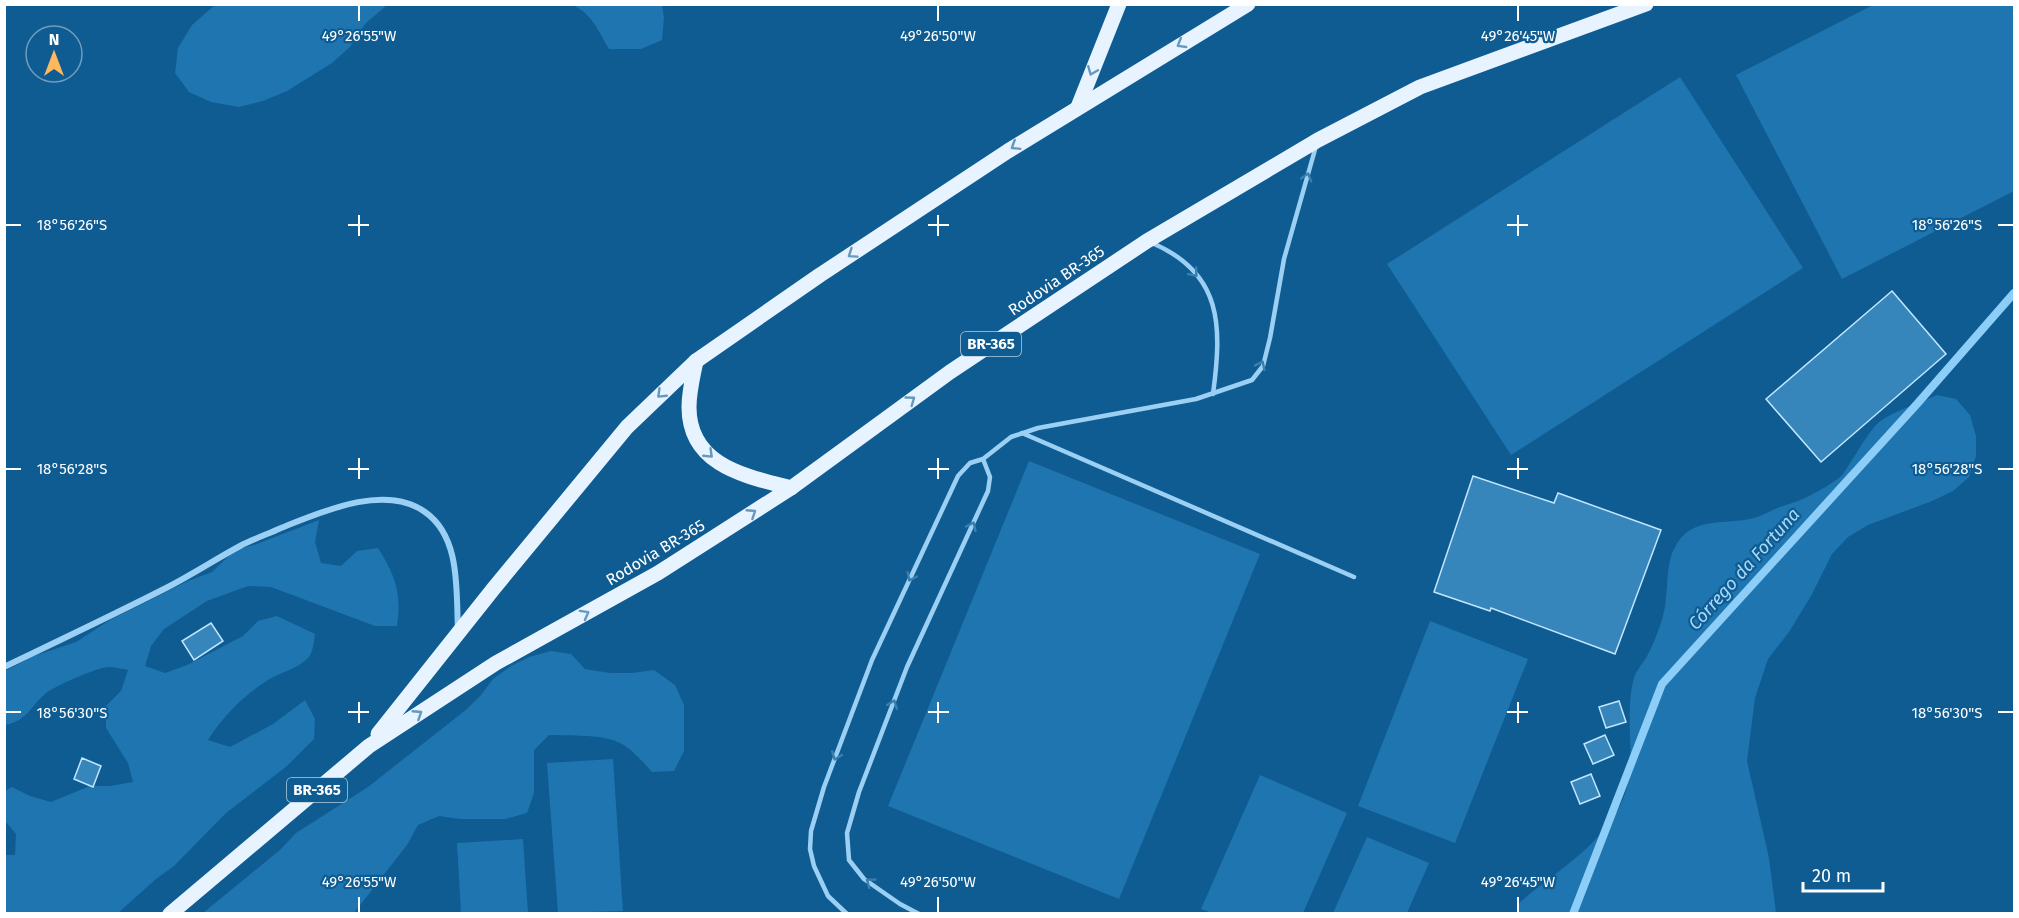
<svg xmlns="http://www.w3.org/2000/svg" width="2019" height="918" font-family="'Fira Sans',sans-serif">
<style>
.green{fill:#1e75b0}
.lines{fill:none;stroke-linecap:round;stroke-linejoin:round}
.stream{stroke:#8ccef7;stroke-width:8}
.building{fill:#3786bb;stroke:#c2e6fe;stroke-width:1.5}
.service{stroke:#9bd0f4;stroke-width:4.5}
.minor{stroke:#9bd0f4;stroke-width:6}
.primary{stroke:#e7f4ff;stroke-width:15}
.oneway{stroke:#6599be}
.oneway2{stroke:#397faf}
.ticks{fill:none;stroke:#fff;stroke-width:2}
.labels{text-anchor:middle;stroke-width:4.5;stroke-linejoin:round;paint-order:stroke}
.shield{fill:#0f5c92;stroke:#b7cede;stroke-width:1.5}
.shield-label{font-size:15px;font-weight:bold;fill:#fff}
.street-label{font-size:16px;fill:#fff;stroke:#0f5c92}
.water-label{font-size:18px;font-style:italic;fill:#a7d9fb;stroke:#0f5c92}
.ticks-label{font-size:15px;text-anchor:middle;fill:#fff;stroke:#0f5c92;stroke-width:4.5;stroke-linejoin:round;paint-order:stroke}
</style>
<rect width="100%" height="100%" fill="#0f5c92"/>
<g class="green">
<polygon points="216,4 387,4 387,5 366,23 350,47 332,63 287,91 263,101 239,107 211,102 189,92 175,73 178,48 192,25"/>
<path d="M572 5H662L664 18 662 40 641 49H609C599 32 591 12 572 5Z"/>
<polygon points="1873,5 2014,5 2014,191 1842,279 1736,75"/>
<polygon points="1680,77 1803,268 1511,455 1387,264"/>
<path d="M1937 395 1956 399 1970 415 1976 436V456L1969 477 1953 491 1932 501 1868 525 1848 537 1832 554 1811 596 1789 632 1768 659 1755 698 1747 761 1769 858 1776 913H1518V904C1561 866 1626 834 1630 768 1632 739 1626 706 1634 678 1636 671 1642 664 1646 658 1653 645 1659 630 1663 616 1669 595 1665 566 1674 549 1691 514 1724 526 1754 518 1761 516 1768 512 1775 509 1784 505 1795 503 1805 498 1813 494 1838 481 1843 474 1854 458 1863 440 1876 425 1889 412 1920 403 1937 395Z"/>
<polygon points="1029,461 1260,554 1119,899 888,806"/>
<path d="M319 520 315 542 321 563 341 566 357 551 378 548C395 575 402 593 397 626H375L271 587 248 586 207 601 164 629 151 646 145 666 165 673 187 665 243 636 258 621 277 616 315 634C314 641 313 652 309 657 298 669 281 672 268 680 244 695 223 716 208 740L230 747 273 724 305 700 315 719 314 739 287 766 226 813 174 866 156 879 118 913H5L4 855H15L16 834 5 821V791L12 787 30 796 51 802 90 786H110L133 782 128 763 106 728V706L121 691 128 670C122 669 115 667 109 667 98 667 54 686 45 694 30 707 27 721 5 725V671L34 656 76 642 110 620 188 581 212 572 233 552 241 548 254 545Z"/>
<polygon points="1430,621 1528,659 1455,843 1358,806"/>
<path d="M551 651 571 654 585 669 610 673H632L654 670 675 685 684 705V751L674 771 652 772C642 761 633 750 620 743 603 734 569 736 549 735L534 750V793L527 813 505 819H460L439 816 418 825 407 845 354 913H203L281 849 296 833 368 787 467 709 481 695 493 679 511 666 529 657Z"/>
<polygon points="613,759 623,911 558,913 547,763"/>
<polygon points="1260,775 1347,813 1303,913 1212,913 1201,909"/>
<polygon points="1367,837 1429,863 1407,913 1333,913"/>
<polygon points="523,839 528,913 461,913 457,843"/>
</g>
<g class="lines">
<polyline class="stream" points="1573,914 1662,684 1917,404 2014,293"/>
</g>
<g class="building">
<polygon points="1892,291 1946,354 1821,462 1766,399"/>
<polygon points="1473,476 1554,503 1558,493 1661,530 1615,654 1491,608 1490,611 1434,592"/>
<polygon points="211,623 223,641 194,660 182,641"/>
<polygon points="1619,701 1626,722 1606,728 1599,707"/>
<polygon points="1605,735 1614,755 1593,764 1584,744"/>
<polygon points="82,758 101,766 93,787 74,779"/>
<polygon points="1591,774 1600,796 1580,804 1571,782"/>
</g>
<g class="lines">
<g class="service">
<path d="M1152 243C1223 273 1222 327 1213 394"/>
<polyline points="1022,433 1354,577"/>
<polyline points="847,914 828,896 814,866 810,849 811,831 824,787 872,660 958,476 970,463 983,459 1011,437 1038,428 1196,399 1252,380 1263,366 1270,338 1284,259 1316,146"/>
<polyline points="919,914 900,904 864,879 849,860 847,833 859,792 907,667 988,491 990,477 983,459"/>
</g>
<path class="minor" d="M4 667C58 641 111 616 164 589 190 576 214 560 240 546 253 539 268 534 281 528 321 512 385 483 425 512 461 537 456 591 458 630"/>
<g class="primary">
<polyline points="1078,107 1119,4"/>
<path d="M696 361C693 376 689 391 689 407 689 466 746 476 791 488"/>
<polyline points="378,734 494,588 627,427 696,361 820,275 1008,151 1248,4"/>
<polyline points="170,914 369,746 496,663 658,573 791,488 950,372 1147,241 1318,140 1420,87 1646,4"/>
</g>
</g>
<defs><path id="oneway-chevron" d="M-2-3.5L2.5 0L-2 3.5" fill="none" stroke-width="1.6" stroke-linecap="round" stroke-linejoin="round" transform="scale(1.5)"/></defs>
<g class="oneway">
<use href="#oneway-chevron" transform="translate(1181 44) rotate(149)"/>
<use href="#oneway-chevron" transform="translate(1092 71) rotate(112)"/>
<use href="#oneway-chevron" transform="translate(1015 146) rotate(148)"/>
<use href="#oneway-chevron" transform="translate(852 254) rotate(146)"/>
<use href="#oneway-chevron" transform="translate(661 394) rotate(136)"/>
<use href="#oneway-chevron" transform="translate(911 400) rotate(-36)"/>
<use href="#oneway-chevron" transform="translate(709 454) rotate(44)"/>
<use href="#oneway-chevron" transform="translate(752 513) rotate(-33)"/>
<use href="#oneway-chevron" transform="translate(585 614) rotate(-29)"/>
<use href="#oneway-chevron" transform="translate(418 714) rotate(-33)"/>
</g>
<g class="oneway2">
<use href="#oneway-chevron" transform="translate(1307 177) rotate(-74)"/>
<use href="#oneway-chevron" transform="translate(1194 273) rotate(51)"/>
<use href="#oneway-chevron" transform="translate(1261 365) rotate(-64)"/>
<use href="#oneway-chevron" transform="translate(972 526) rotate(-65)"/>
<use href="#oneway-chevron" transform="translate(911 577) rotate(115)"/>
<use href="#oneway-chevron" transform="translate(893 704) rotate(-69)"/>
<use href="#oneway-chevron" transform="translate(836 756) rotate(111)"/>
<use href="#oneway-chevron" transform="translate(870 882) rotate(-143)"/>
</g>
<path class="ticks" d="M359 6V21M938 6V21M1518 6V21M359 215V236M938 215V236M1518 215V236M6 225H21M348 225H369M928 225H949M1507 225H1528M1998 225H2013M359 458V479M938 458V479M1518 458V479M6 469H21M348 469H369M928 469H949M1507 469H1528M1998 469H2013M359 702V723M938 702V723M1518 702V723M6 712H21M348 712H369M928 712H949M1507 712H1528M1998 712H2013M359 897V912M938 897V912M1518 897V912"/>
<g class="labels">
<g class="shield">
<rect x="961" y="332" width="60" height="24" rx="4.5"/>
<rect x="287" y="778" width="60" height="24" rx="4.5"/>
</g>
<g class="shield-label">
<text x="991" y="349">BR-365</text>
<text x="317" y="795">BR-365</text>
</g>
<g class="street-label">
<text transform="translate(1056 280) rotate(-34)" y="6">Rodovia BR-365</text>
<text transform="translate(655 552) rotate(-31)" y="6">Rodovia BR-365</text>
</g>
<g class="water-label">
<text transform="translate(1744 569) rotate(-48)" y="6">Córrego da Fortuna</text>
</g>
</g>
<g class="ticks-label">
<text x="359" y="41">49°26'55"W</text>
<text x="938" y="41">49°26'50"W</text>
<text x="1518" y="41">49°26'45"W</text>
<text x="72" y="230">18°56'26"S</text>
<text x="1947" y="230">18°56'26"S</text>
<text x="72" y="474">18°56'28"S</text>
<text x="1947" y="474">18°56'28"S</text>
<text x="72" y="718">18°56'30"S</text>
<text x="1947" y="718">18°56'30"S</text>
<text x="359" y="887">49°26'55"W</text>
<text x="938" y="887">49°26'50"W</text>
<text x="1518" y="887">49°26'45"W</text>
</g>
<rect width="2019" height="918" fill="none" stroke="#ffffff" stroke-width="12"/>
<g transform="translate(54 54)"><circle r="28" fill="#0f5c92" stroke="#6f9dbe" stroke-width="1.5"/>
<path d="M0-4.5L10 22L0 15L-10 22Z" fill="#ffb95d"/>
<text y="-9" font-size="16" font-weight="bold" text-anchor="middle" fill="#ffffff">N</text>
</g>
<path d="M1803 882v9h80v-9" fill="none" stroke="#ffffff" stroke-width="3"/>
<text x="1812" y="882" font-size="18" fill="#ffffff" stroke="#0f5c92" stroke-width="4.5" paint-order="stroke">20 m</text>
</svg>
